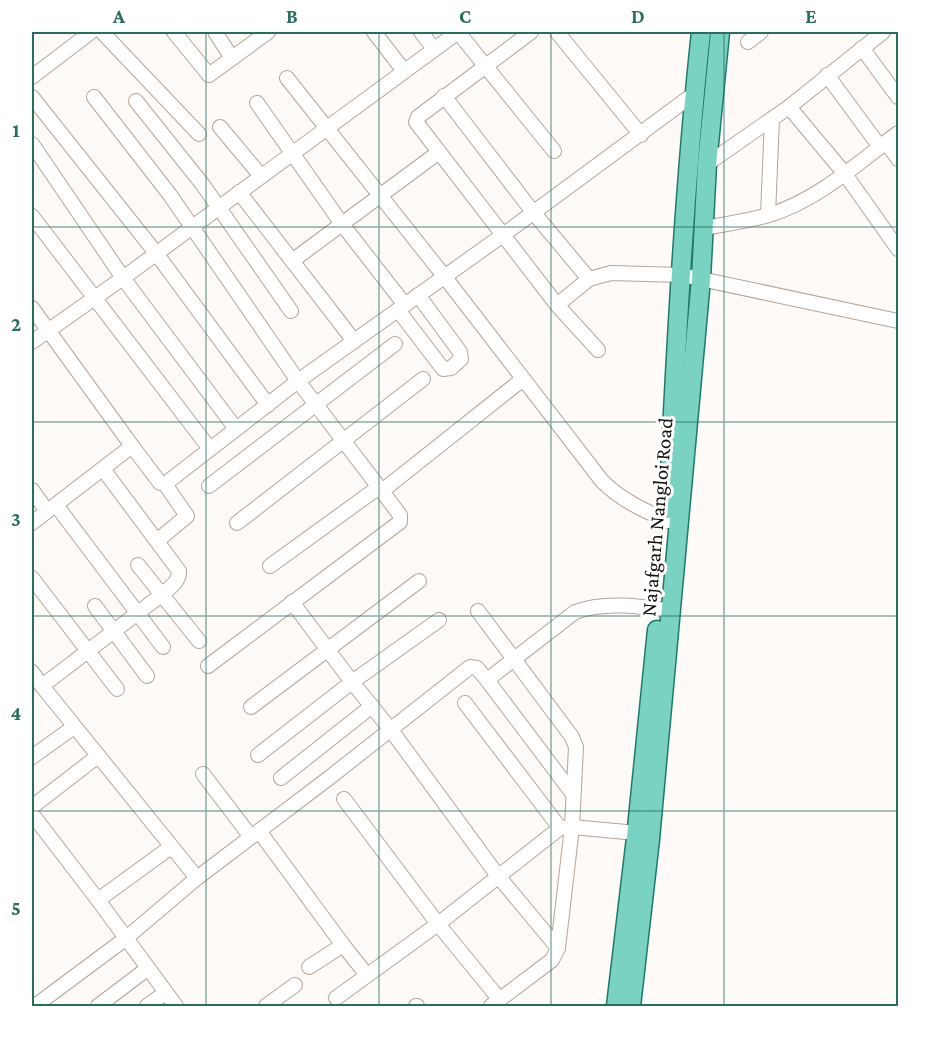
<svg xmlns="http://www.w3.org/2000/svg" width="930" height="1038" font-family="'Crimson Pro',serif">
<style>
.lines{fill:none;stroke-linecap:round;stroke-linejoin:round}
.minor-casing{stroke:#b5a59b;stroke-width:16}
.major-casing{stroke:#1e7b69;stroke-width:21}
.minor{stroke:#fff;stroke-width:14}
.major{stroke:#7ad2c3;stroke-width:18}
.grid{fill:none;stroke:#296d5f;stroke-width:1.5;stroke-opacity:0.55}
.labels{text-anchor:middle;stroke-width:6;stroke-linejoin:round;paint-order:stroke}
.street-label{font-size:21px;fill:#16110d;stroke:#fff}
.neatline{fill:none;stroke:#296d5f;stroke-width:2}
.grid-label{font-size:20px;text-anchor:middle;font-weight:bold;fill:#296d5f}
</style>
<rect width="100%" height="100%" fill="#fdfaf8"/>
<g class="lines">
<g class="minor-casing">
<g id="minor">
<polyline points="102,32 199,134"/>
<polyline points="174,32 209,75 268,32"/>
<polyline points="215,32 232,58"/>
<polyline points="374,32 404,71"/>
<polyline points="421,32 434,49"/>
<polyline points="458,32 554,151"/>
<polyline points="531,32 418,117 416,122 557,305 598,350"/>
<polyline points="557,32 641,135"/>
<polyline points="748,42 761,32"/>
<polyline points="862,48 898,97"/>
<polyline points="827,75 880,147"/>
<polyline points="32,77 91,32"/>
<path d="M287 78 444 276 602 481C621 500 643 510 668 521"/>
<polyline points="444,96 533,212 589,279 611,273 682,275 898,321"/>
<polyline points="32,97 156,253 268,405"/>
<polyline points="136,101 203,185 291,311"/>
<polyline points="257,103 342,224 405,305"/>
<polyline points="789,107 845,174 898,249"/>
<polyline points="220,127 261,176"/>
<polyline points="886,142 898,159"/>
<polyline points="32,144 123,278 236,429"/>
<polyline points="707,164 789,107 883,32"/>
<polyline points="239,192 354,341"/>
<polyline points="768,215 772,119"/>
<polyline points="32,216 210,449"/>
<path d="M705 228C726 224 748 221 769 215 818 200 858 163 898 133"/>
<polyline points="292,261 439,152"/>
<polyline points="557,305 589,279"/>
<polyline points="32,308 132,446"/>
<polyline points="398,310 443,369 451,368 461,359 460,352 418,295"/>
<polyline points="32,342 123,278 458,32"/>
<polyline points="209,486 395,344"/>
<polyline points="32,490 47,511"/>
<polyline points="382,491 523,379"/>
<polyline points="56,505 163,647"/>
<polyline points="32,523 132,446 160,483 165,484 298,381 170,195 94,97"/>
<polyline points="237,523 423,379"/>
<polyline points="157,541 187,516 165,484"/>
<polyline points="138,565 199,641"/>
<polyline points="270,566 379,487"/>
<polyline points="32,578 117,689"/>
<polyline points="292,602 352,682 391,730 498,876 558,948"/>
<polyline points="95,606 147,676"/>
<polyline points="478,611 572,737 576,747 572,827 558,948 552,960 491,1006"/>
<polyline points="208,666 400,522 400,515 298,381 503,235 694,94"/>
<path d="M32 672 42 686 160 596C168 589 180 582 179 571L103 469"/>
<polyline points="487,680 573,794"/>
<polyline points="42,686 197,878"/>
<polyline points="465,703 560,828"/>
<polyline points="251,707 419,581"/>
<polyline points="258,755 352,682 439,620"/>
<polyline points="32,757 74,727"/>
<polyline points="203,774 251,837"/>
<polyline points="281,778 372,706"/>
<polyline points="344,799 438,924 500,1000"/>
<polyline points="32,807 98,756"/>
<polyline points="32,814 98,900 176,1006"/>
<polyline points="259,831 343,945 367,975"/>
<polyline points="98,900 171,847"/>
<polyline points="309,967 343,945"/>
<polyline points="336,998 438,924 560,828 572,827 637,833"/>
<path d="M35 1006 125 939 197 878 329 778 470 667 477 668 487 680 575 612C604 601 641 606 671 611"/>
<polyline points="98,1006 147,969"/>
<polyline points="147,1006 165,993"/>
<polyline points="266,1006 295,985"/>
<polyline points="416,1006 417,1006"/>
</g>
</g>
<g class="major-casing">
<g id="major">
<path d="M668 509C676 350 684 190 701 32"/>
<polyline points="616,1006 636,838 657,630"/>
<polyline points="631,1006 650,839 701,279 707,164 720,32"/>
</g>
</g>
<use href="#minor" class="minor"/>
<use href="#major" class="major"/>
</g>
<path class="grid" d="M206 32V1006M379 32V1006M551 32V1006M724 32V1006M32 227H898M32 422H898M32 616H898M32 811H898"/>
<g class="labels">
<g class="street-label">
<text transform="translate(657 517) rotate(-85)" y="7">Najafgarh Nangloi Road</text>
</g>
</g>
<rect width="930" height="1038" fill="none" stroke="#ffffff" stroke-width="66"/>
<rect x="33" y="33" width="864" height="972" class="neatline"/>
<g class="grid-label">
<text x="119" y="23">A</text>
<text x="292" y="23">B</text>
<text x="465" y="23">C</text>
<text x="638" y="23">D</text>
<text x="811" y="23">E</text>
<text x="16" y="137">1</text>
<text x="16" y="331">2</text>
<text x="16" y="526">3</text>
<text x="16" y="720">4</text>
<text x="16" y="915">5</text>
</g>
</svg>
